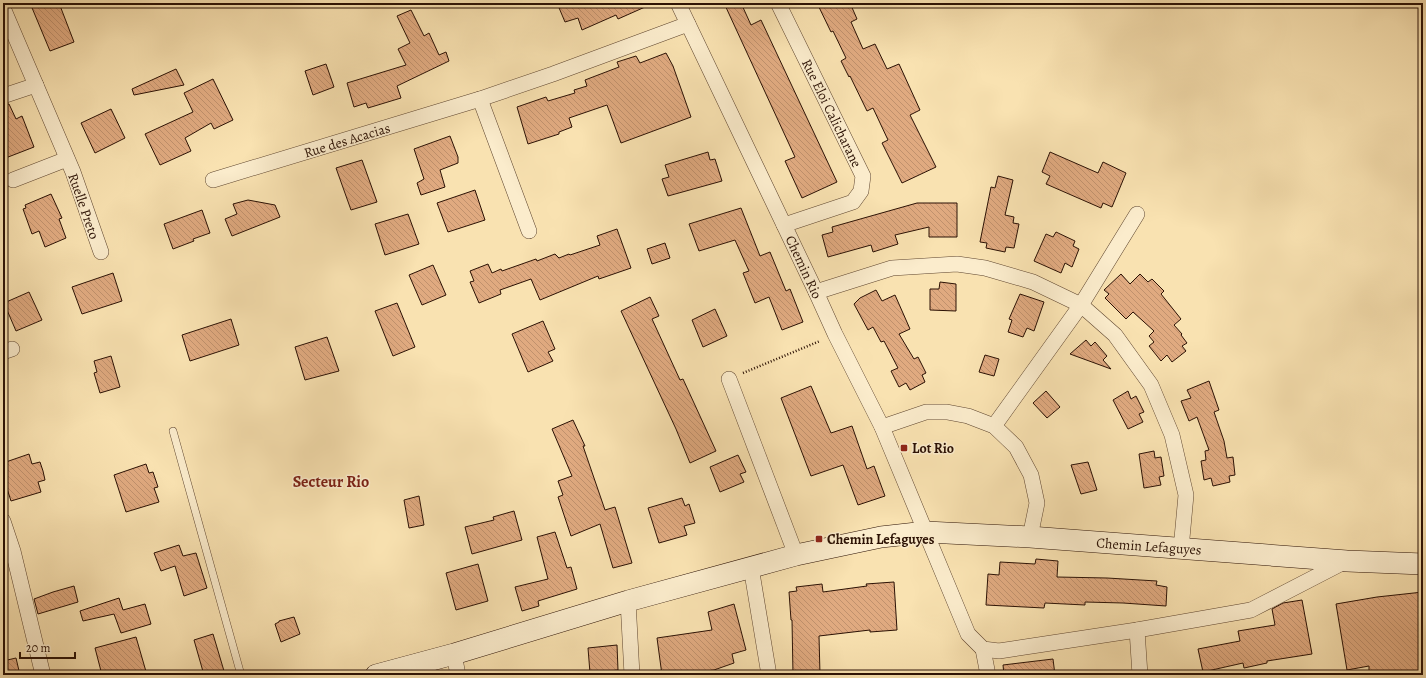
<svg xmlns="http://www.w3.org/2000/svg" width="1426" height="678" font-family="Alegreya,serif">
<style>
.building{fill:url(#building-back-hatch);stroke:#2b1104}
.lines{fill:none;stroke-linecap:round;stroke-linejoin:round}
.lane-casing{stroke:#5e452f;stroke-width:8}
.street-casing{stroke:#5e452f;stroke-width:16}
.secondary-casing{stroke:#2b1104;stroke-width:22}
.path{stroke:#2b1104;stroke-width:2.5;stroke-dasharray:1 2;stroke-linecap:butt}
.lane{stroke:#fbeccc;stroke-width:7}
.street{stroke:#fbeccc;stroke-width:15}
.secondary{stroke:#fbeccc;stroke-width:21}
.poi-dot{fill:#8f2418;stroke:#fbeccc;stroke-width:1.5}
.labels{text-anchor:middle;stroke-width:3;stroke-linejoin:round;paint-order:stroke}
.street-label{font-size:14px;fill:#2b1104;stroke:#fbeccc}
.poi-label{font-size:14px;font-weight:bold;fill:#2b1104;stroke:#fbeccc;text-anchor:start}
.quarter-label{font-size:16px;font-weight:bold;fill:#7a1f14;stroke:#fbeccc}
</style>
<defs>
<pattern id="building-back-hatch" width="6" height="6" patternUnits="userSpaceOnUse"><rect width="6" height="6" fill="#e0aa80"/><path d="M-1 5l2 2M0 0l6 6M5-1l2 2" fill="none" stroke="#c0916d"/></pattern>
</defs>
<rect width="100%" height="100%" fill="#f9e2b1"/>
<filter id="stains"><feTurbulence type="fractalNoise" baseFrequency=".005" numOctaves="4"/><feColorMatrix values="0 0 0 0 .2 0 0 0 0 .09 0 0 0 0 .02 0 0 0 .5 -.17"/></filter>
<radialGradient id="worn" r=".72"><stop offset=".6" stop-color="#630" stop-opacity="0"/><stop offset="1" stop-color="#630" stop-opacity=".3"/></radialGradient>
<g class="building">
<polygon points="30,3 59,3 74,42 50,51"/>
<polygon points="557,3 654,3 618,19 616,15 582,30 578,18 565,22"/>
<polygon points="724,3 741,3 751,25 761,20 837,182 802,198 785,161 795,157"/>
<polygon points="817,3 850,3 857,19 851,22 863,49 875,44 887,69 899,64 920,110 910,115 936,167 902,183 882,143 888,140 873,108 867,111 850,76 849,77 841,61 846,58 833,31 831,32"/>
<polygon points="411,10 424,36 429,33 439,55 446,52 449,61 397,86 401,98 368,108 366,103 354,107 347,83 406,65 398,49 410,43 397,16"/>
<polygon points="666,53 673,66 691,117 621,143 607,105 569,118 572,127 559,132 559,134 528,144 517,107 546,97 548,101 575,93 574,90 587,86 585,80 619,67 617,62 636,56 640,63"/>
<polygon points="326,64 334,87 313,95 305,71"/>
<polygon points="176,69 184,85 134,95 132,89"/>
<polygon points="213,79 233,120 214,129 211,123 185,138 191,151 160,165 145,134 193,112 184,93"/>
<polygon points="9,104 16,119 22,116 34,147 3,159 3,105"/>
<polygon points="111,109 125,138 95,153 81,123"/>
<polygon points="450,136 458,157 458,163 440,170 445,187 421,195 417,183 424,179 414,149"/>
<polygon points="708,152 710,160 715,159 722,181 668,196 662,179 669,177 665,165"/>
<polygon points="1050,152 1098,173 1103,162 1126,173 1112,207 1103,203 1101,208 1046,184 1050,176 1042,172"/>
<polygon points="362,160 377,202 351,210 336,168"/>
<polygon points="998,176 1013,180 1005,215 1014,217 1013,223 1019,224 1014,248 1006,247 1005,252 986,248 987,243 980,242 991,187 995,188"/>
<polygon points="475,190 485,220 448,232 437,203"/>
<polygon points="51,194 62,218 59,219 66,238 45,247 39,231 32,234 23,209 26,208 25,205"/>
<polygon points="248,200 275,205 280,217 232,236 225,219 237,214 233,204"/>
<polygon points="917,203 957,203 957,237 929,237 929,227 895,235 898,244 873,252 871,245 828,257 822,235 833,232 832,227"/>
<polygon points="741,208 760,256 770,252 786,291 790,289 803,322 782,330 769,297 755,303 743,273 749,271 735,240 699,251 689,224"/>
<polygon points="202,210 210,233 193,239 194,241 173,249 164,224"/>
<polygon points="408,214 419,244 385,255 375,224"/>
<polygon points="617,229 631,268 599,279 598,276 540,300 531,279 500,290 501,294 479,303 470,282 474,281 470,271 488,264 492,273 501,269 502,271 536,259 537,261 555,254 559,258 569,254 570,255 600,245 597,236"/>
<polygon points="1056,232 1075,241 1073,246 1079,249 1072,267 1065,263 1061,273 1034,261 1046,234 1053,237"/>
<polygon points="665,243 670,258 652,264 647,249"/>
<polygon points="433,265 446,295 422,305 409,275"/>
<polygon points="113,273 122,301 82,314 72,287"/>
<polygon points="1121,274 1130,284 1140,274 1148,282 1152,279 1164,291 1161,294 1181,319 1174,325 1182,334 1181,335 1187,343 1182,346 1186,351 1172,362 1167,355 1161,361 1149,346 1154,342 1149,336 1154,331 1133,312 1126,319 1105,298 1109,294 1104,290"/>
<polygon points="940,282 956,284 956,311 930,310 930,289 939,289"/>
<polygon points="876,290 882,301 895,295 910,329 899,334 914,359 918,357 926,373 922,375 925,382 910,390 906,383 899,387 891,371 898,368 884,341 881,342 873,327 868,330 854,304 860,298"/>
<polygon points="29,292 42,320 16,331 4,303"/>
<polygon points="1020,294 1044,302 1034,331 1027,328 1023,337 1008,332 1012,320 1009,319"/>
<polygon points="650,297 659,316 652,319 680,380 683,379 716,451 690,463 676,429 621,311"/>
<polygon points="397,303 415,347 393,356 375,311"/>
<polygon points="715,309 727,336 703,347 692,320"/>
<polygon points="231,319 239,345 190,361 182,335"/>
<polygon points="543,321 555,349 548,352 553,361 528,372 512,334"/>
<polygon points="327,337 339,371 305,380 295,347"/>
<polygon points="1086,340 1091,346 1095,342 1107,356 1103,360 1111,369 1070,354"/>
<polygon points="985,355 999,359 994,376 979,372"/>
<polygon points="111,356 120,387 100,393 94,373 97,372 94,361"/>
<polygon points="1209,381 1219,410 1214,412 1224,441 1227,458 1233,457 1235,475 1229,476 1230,482 1213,486 1211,478 1204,480 1201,461 1206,460 1205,451 1209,450 1197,417 1189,421 1181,401 1191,398 1187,390"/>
<polygon points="811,386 831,433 852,426 867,469 874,466 885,496 858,505 843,465 811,476 781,398"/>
<polygon points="1046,391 1060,407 1047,418 1033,403"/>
<polygon points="1128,391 1131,399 1136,396 1144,412 1139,414 1143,422 1128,429 1113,400"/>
<polygon points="573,420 585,446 583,446 605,510 615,507 632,563 613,568 600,524 571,536 558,497 563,495 558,481 572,476 552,429"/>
<polygon points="1154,451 1155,458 1161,457 1164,476 1159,477 1161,485 1144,488 1139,454"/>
<polygon points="29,454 32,464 40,462 43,471 45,480 38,482 41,492 11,501 3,476 3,463"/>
<polygon points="738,455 746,472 740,474 744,482 720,492 710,467"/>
<polygon points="1088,462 1097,490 1081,494 1071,465"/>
<polygon points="146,464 149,473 153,472 158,487 154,488 159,502 126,512 114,475"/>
<polygon points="419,496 424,525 409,528 404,500"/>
<polygon points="682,498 685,506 689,504 695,523 684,526 687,535 659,543 648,508"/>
<polygon points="514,511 522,540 472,554 465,527 494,520 493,517"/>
<polygon points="555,532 567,568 571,567 577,589 538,601 539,606 522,611 515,587 548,579 537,537"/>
<polygon points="179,545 183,556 196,553 207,588 184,596 175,566 161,571 154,553"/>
<polygon points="1036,559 1058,561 1057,577 1107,578 1157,581 1156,585 1167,587 1166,606 1123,603 1085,602 1085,605 1045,603 1044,608 986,605 988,574 999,575 1000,562 1035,564"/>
<polygon points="478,564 488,601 456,610 446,573"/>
<polygon points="894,582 897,630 870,632 870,630 819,636 820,675 793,675 792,620 791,620 789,592 797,591 796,587 822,584 823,592 867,586 866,584"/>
<polygon points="74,586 78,602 38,614 34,599 53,592"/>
<polygon points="1423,592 1422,675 1369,675 1369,666 1347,670 1336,604 1377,597"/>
<polygon points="119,598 123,610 145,604 151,624 121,633 114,614 83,621 80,611"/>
<polygon points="1302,600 1312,654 1267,661 1267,663 1244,668 1243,663 1203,672 1198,649 1240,641 1238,631 1275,625 1272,609 1283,603"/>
<polygon points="734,604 746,650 732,654 734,663 714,670 676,675 662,675 657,638 712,630 708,612"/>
<polygon points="294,617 300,634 281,642 275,624 279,622 279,621"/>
<polygon points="213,634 224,671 204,675 194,640"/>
<polygon points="136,637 147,675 102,675 95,648"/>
<polygon points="617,645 618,670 590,673 588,648"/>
<polygon points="16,658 20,675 3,675 3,661"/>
<polygon points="1053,659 1055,675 1004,675 1003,665"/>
</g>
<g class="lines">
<g class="lane-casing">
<polyline id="lane" points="173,431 241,675"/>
</g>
<g class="street-casing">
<g id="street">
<polyline points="678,3 816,292 835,334 882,427 968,634 983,649 999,651 1137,630 1251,610 1346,561"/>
<polyline points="778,3 863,176 861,191 853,202 784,225"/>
<polyline points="3,8 73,172 101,252"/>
<polyline points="3,96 36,85"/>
<polyline points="480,99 529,231"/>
<polyline points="13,180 67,159"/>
<polyline points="213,180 480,99 553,74 688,24"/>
<polyline points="816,292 892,268 957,264 985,268 1033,282 1081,305 1115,335 1151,385 1172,435 1186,495 1181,549"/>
<polyline points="3,352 12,349"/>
<polyline points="729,379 796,555"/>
<polyline points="994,426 1081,305 1137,214"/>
<polyline points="882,427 926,412 947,412 968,416 994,426 1016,447 1031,475 1037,503 1030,537"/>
<polyline points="3,521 13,551 43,675"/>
<polyline points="751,567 769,675"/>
<polyline points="628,601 632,675"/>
<polyline points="1137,630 1140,675"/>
<polyline points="983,649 988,675"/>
<polyline points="454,654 458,675"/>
</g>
</g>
<g class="secondary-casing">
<polyline id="secondary" points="376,675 454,654 628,601 796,555 881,537 926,532 1030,537 1347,561 1423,564"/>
</g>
<polyline class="path" points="743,373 820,341"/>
<use href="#lane" class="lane"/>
<use href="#street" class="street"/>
<use href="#secondary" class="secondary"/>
</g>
<g class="poi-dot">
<rect x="900" y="444" width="8" height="8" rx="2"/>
<rect x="815" y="535" width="8" height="8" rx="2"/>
</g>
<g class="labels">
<g class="street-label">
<text transform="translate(832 113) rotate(64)" y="5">Rue Eloi Calicharane</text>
<text transform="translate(347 140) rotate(-17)" y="5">Rue des Acacias</text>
<text transform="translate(84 206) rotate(71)" y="5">Ruelle Preto</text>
<text transform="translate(804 267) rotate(65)" y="5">Chemin Rio</text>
<text transform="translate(1149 546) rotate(4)" y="5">Chemin Lefaguyes</text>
</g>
<g class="poi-label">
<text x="912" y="453">Lot Rio</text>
<text x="827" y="544">Chemin Lefaguyes</text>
</g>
<g class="quarter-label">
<text x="331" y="487">Secteur Rio</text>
</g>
</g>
<rect width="1426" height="678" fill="none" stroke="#f9e2b1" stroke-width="16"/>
<rect x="4" y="4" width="1418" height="670" fill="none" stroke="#2b1104" stroke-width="2"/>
<rect x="8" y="8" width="1410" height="662" fill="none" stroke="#2b1104"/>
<path d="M20 652v6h55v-6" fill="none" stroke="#2b1104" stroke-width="2"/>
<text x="26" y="652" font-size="12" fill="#2b1104" stroke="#fbeccc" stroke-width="3" paint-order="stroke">20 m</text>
<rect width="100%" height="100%" filter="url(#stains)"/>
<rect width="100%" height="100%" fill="url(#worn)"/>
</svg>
